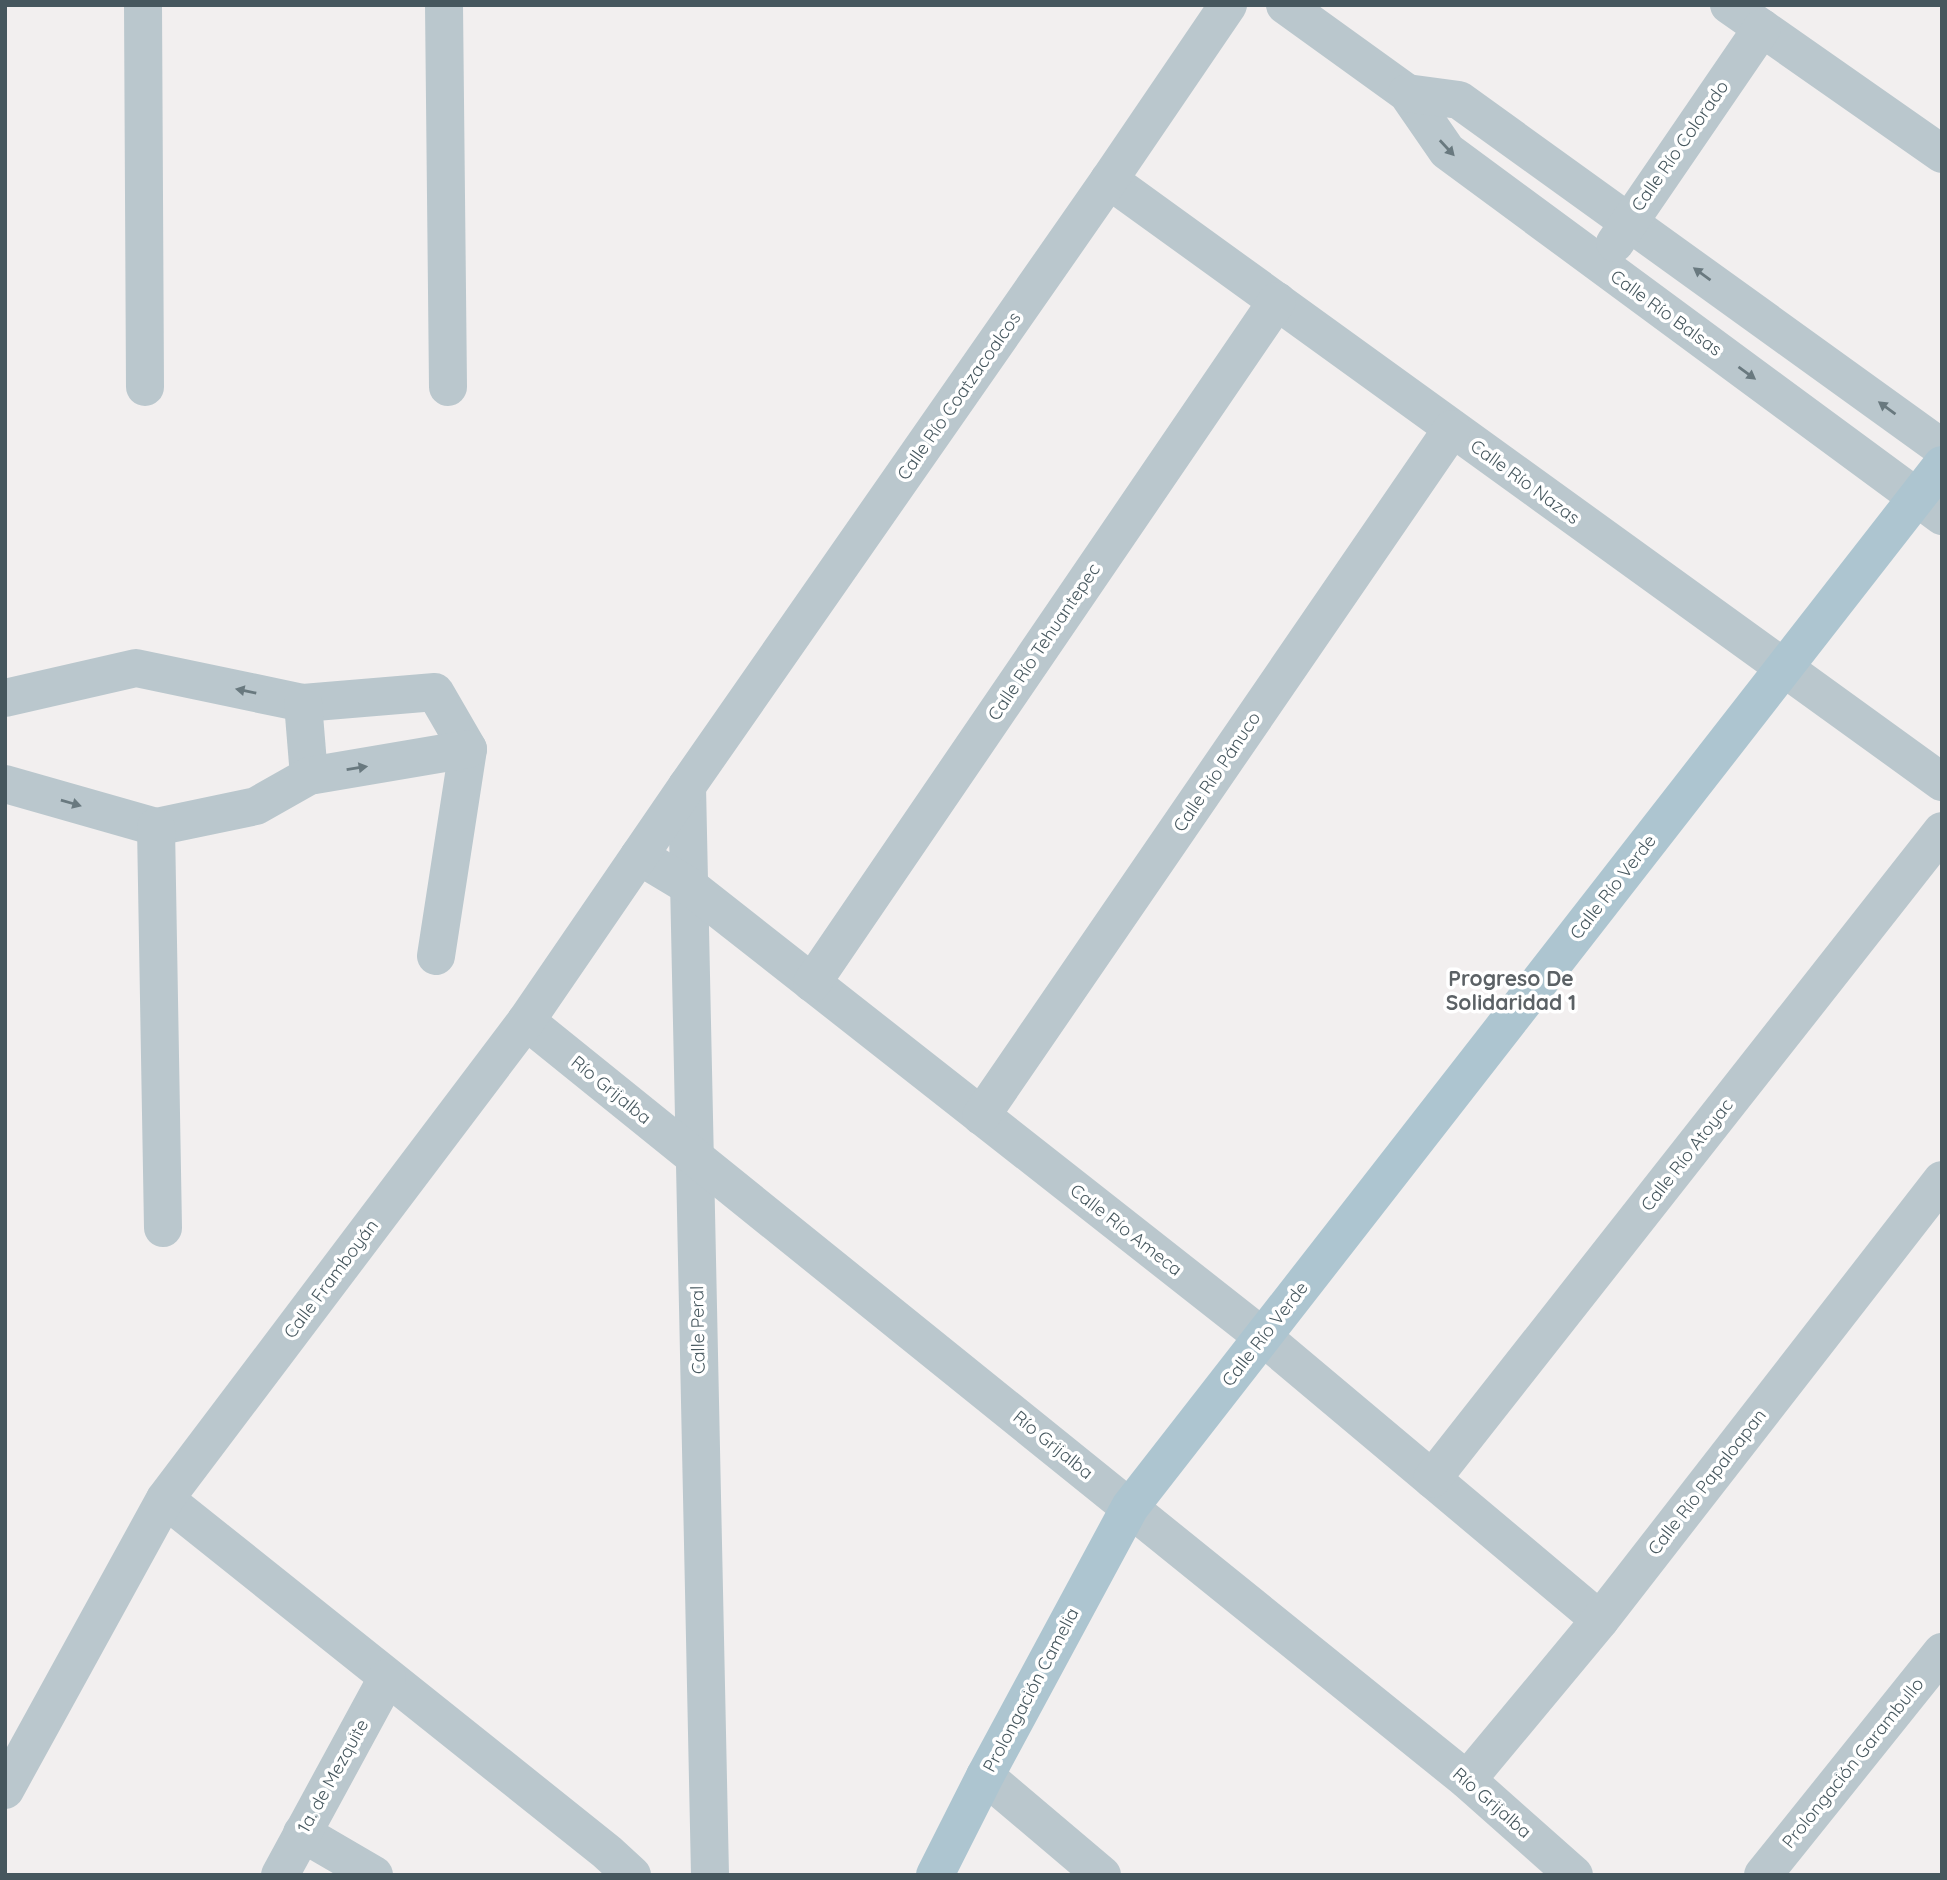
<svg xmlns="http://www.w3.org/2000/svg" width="1947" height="1880" font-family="Quicksand,sans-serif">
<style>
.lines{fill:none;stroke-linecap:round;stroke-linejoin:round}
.minor{stroke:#bac7cd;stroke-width:38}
.major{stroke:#adc5d0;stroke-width:38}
.oneway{fill:#69797f}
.labels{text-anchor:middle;stroke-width:7;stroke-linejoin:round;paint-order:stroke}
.street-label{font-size:18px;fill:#46575e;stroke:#fff}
.quarter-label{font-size:21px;font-weight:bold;fill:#5b6165;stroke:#fff}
</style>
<rect width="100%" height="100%" fill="#f2efef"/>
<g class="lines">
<g class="minor">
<polyline points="143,5 145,387"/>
<polyline points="444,5 448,387"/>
<polyline points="1285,5 1407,93 1447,151 1942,516"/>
<polyline points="1729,5 1942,154"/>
<polyline points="1407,93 1459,100 1942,448"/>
<polyline points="1109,180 1942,782"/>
<polyline points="1615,243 1762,28"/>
<polyline points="5,698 136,668 303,703 435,692 468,749 436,956"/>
<polyline points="303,703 309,776"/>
<polyline points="5,784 156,827 256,806 309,776 468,749"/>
<polyline points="687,786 710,1875"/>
<polyline points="156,827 163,1228"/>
<polyline points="639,856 689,886 1263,1337 1600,1620"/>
<polyline points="812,983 1277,301"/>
<polyline points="526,1021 1467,1780 1574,1875"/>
<polyline points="981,1116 1452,429"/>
<polyline points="1432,1479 1942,831"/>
<polyline points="165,1499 607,1852 632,1875"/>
<polyline points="985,1776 1102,1875"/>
<polyline points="1467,1780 1600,1620 1942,1180"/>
<polyline points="5,1790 165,1499 526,1021 687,786 1109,180 1228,5"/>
<polyline points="302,1833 374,1875"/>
<polyline points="280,1875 387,1678"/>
<polyline points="1763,1875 1942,1652"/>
</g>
<polyline class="major" points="935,1875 985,1776 1130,1507 1942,465"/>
</g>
<defs><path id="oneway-solid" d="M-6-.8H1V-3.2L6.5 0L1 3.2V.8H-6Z" transform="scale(1.75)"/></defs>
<g class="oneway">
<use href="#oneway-solid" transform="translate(1447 148) rotate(47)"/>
<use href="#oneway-solid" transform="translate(1702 274) rotate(-144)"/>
<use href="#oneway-solid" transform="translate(1747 373) rotate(36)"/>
<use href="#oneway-solid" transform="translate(1887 408) rotate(-144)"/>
<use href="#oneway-solid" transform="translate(246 691) rotate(-168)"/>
<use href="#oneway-solid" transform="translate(357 768) rotate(-9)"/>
<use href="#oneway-solid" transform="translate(71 803) rotate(16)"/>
</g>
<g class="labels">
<g class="street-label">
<text transform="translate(1680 146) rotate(-55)" y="6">Calle Río Colorado</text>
<text transform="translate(1666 313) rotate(36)" y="6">Calle Río Balsas</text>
<text transform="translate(959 396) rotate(-55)" y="6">Calle Río Coatzacoalcos</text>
<text transform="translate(1525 482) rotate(36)" y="6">Calle Río Nazas</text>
<text transform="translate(1044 642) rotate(-56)" y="6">Calle Río Tehuantepec</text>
<text transform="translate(1217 772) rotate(-56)" y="6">Calle Río Pánuco</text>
<text transform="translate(1613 887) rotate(-52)" y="6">Calle Río Verde</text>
<text transform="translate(611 1090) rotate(39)" y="6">Río Grijalba</text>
<text transform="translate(1687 1155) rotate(-52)" y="6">Calle Río Atoyac</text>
<text transform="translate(1126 1230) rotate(38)" y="6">Calle Río Ameca</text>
<text transform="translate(331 1279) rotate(-53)" y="6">Calle Framboyán</text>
<text transform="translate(698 1330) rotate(-91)" y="6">Calle Peral</text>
<text transform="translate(1265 1334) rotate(-52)" y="6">Calle Río Verde</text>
<text transform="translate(1053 1445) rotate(39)" y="6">Río Grijalba</text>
<text transform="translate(1707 1482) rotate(-52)" y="6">Calle Río Papaloapan</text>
<text transform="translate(1031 1690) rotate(-62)" y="6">Prolongación Camelia</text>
<text transform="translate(1853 1763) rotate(-51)" y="6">Prolongación Garambullo</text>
<text transform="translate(333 1776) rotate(-61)" y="6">1a. de Mezquite</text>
<text transform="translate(1492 1803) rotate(41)" y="6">Río Grijalba</text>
</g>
<g class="quarter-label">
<text x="1511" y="986">Progreso De<tspan x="1511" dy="24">Solidaridad 1</tspan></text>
</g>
</g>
<rect width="1947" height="1880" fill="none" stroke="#46575e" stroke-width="14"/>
</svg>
